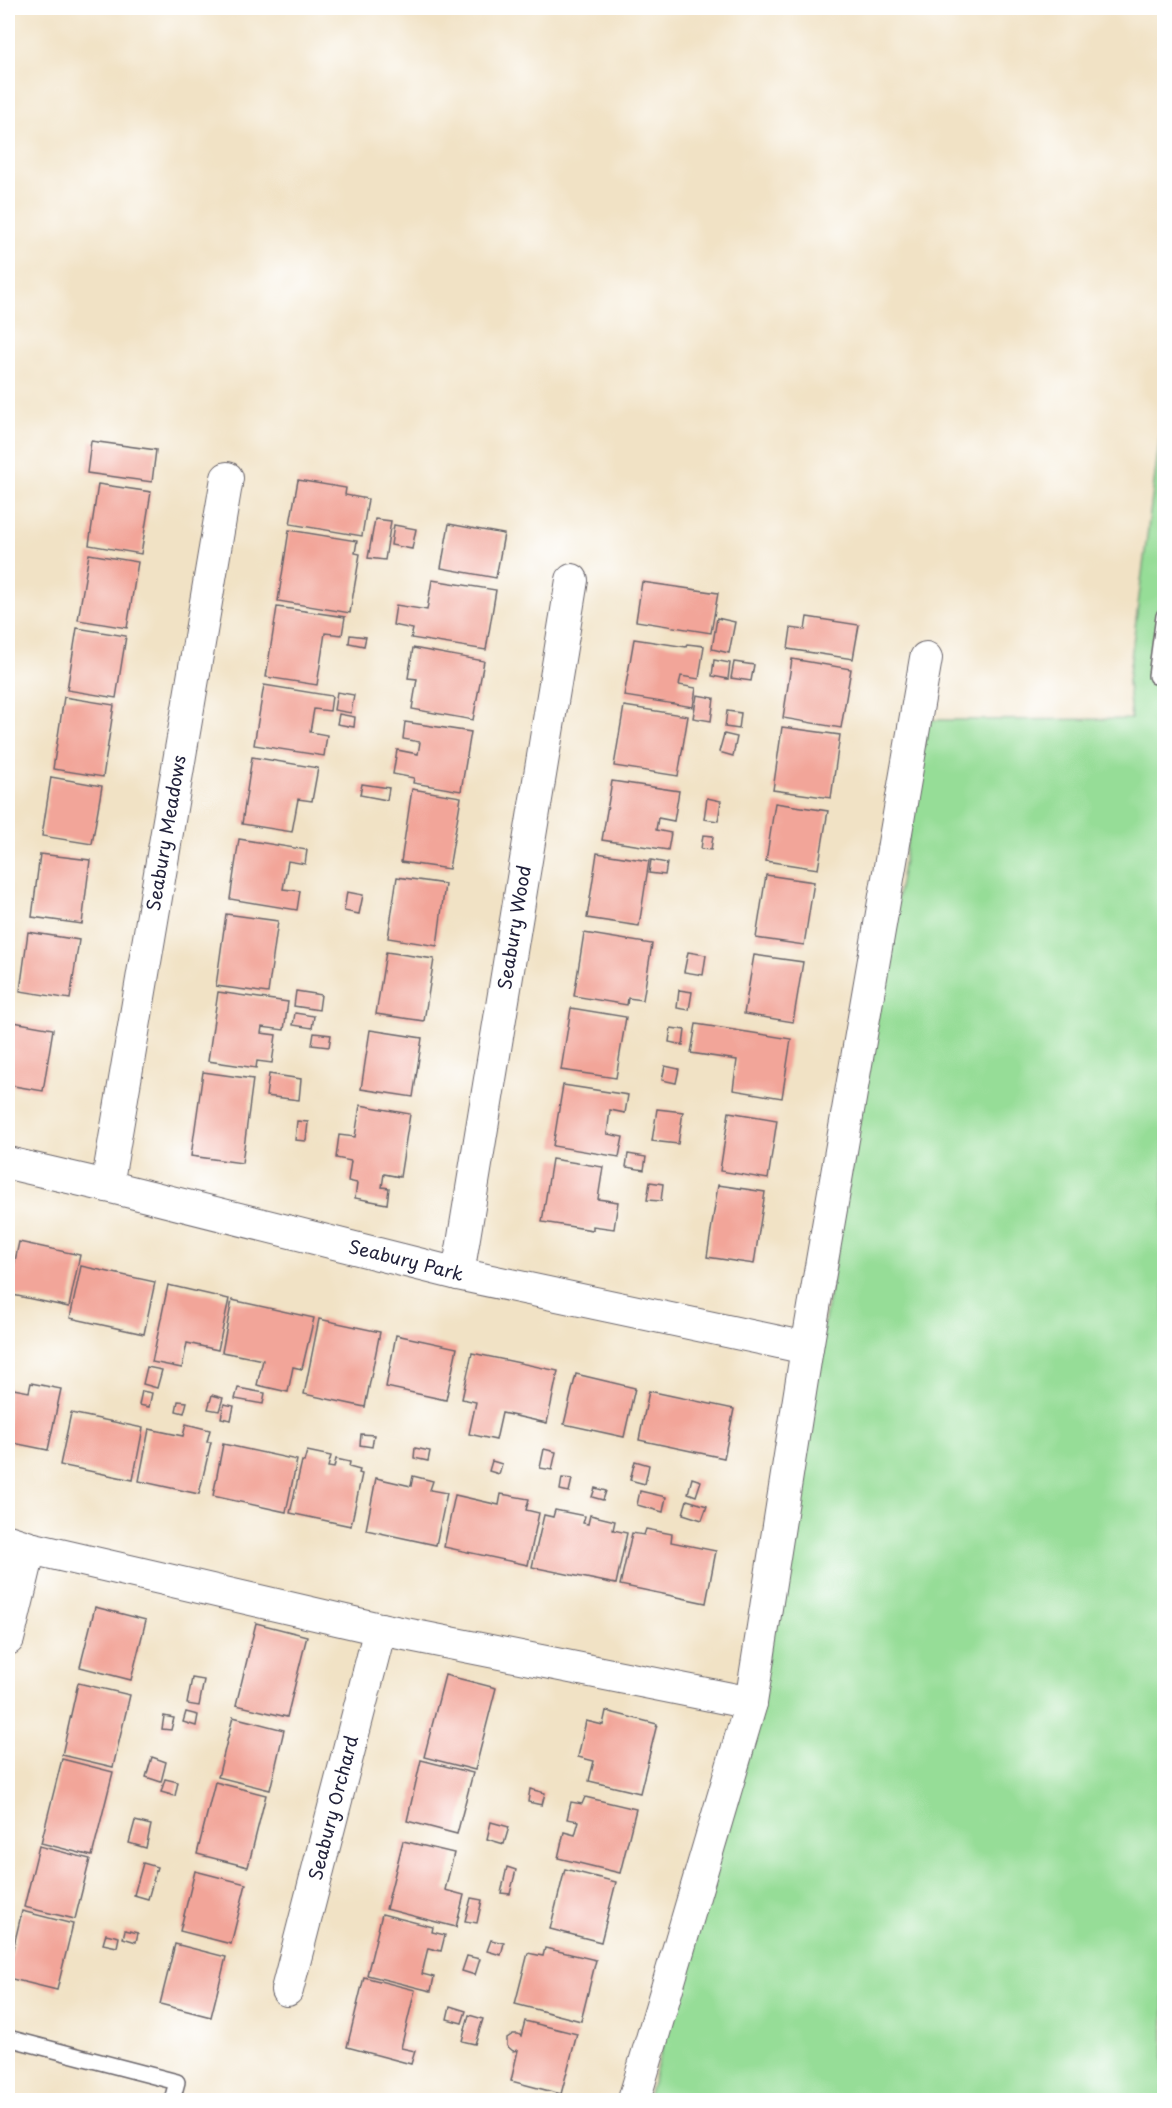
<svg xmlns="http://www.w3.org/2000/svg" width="1172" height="2108" font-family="'Playpen Sans',sans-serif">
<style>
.green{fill:#96dd97;stroke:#5c8069;stroke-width:1.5}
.building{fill:#f2a599}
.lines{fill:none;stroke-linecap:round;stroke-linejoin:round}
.lane-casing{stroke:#6a656b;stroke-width:18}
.street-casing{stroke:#6a656b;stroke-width:34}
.lane{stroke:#fff;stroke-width:15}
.street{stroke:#fff;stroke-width:32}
.labels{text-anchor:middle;stroke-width:5;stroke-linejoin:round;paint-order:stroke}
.street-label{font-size:18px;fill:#22223b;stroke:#fff}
</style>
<rect width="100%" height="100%" fill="#fff"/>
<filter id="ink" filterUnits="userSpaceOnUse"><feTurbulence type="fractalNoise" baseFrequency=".0167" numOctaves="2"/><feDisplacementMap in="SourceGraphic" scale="12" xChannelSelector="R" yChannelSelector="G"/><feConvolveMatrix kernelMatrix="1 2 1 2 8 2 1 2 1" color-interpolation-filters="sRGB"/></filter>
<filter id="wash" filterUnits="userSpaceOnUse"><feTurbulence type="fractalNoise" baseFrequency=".008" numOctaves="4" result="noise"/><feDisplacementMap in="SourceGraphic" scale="24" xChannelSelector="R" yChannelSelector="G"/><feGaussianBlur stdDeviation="1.35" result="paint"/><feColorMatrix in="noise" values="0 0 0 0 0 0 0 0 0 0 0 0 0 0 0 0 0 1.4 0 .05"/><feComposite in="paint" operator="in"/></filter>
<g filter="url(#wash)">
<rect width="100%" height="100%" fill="#f1e2c5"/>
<polygon class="green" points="1164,406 1164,2100 647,2100 753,1737 928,720 1131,719 1128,681"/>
<g id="blocks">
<g class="building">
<polygon points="91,441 156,450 152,482 87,473"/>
<polygon points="298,480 346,488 345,495 368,499 362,536 290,524"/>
<polygon points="98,484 151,492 141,554 89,545"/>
<polygon points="375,519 391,521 385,560 368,558"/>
<polygon points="449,524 504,534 496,578 441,568"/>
<polygon points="394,525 416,529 412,549 391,545"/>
<polygon points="289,530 357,541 355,553 360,554 350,613 278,601"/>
<polygon points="89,554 138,562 127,628 78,620"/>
<polygon points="432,580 496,590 486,650 411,638 413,629 393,625 396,605 427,610"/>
<polygon points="642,582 718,593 711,633 636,621"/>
<polygon points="277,607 345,617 342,635 325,633 317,685 266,677"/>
<polygon points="807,617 859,625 853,659 788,649 791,628 805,630"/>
<polygon points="717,618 735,622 729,653 712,649"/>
<polygon points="77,628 126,636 116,698 67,690"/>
<polygon points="350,635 366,637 364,646 349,643"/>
<polygon points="634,639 686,647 687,644 704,646 699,679 681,676 679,685 696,688 693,707 624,696"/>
<polygon points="413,648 484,661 473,720 412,709 417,679 408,678"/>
<polygon points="792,659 851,669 841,728 783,718"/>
<polygon points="714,660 730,663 728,679 712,676"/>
<polygon points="734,662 754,665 751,681 731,678"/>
<polygon points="264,685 332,696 330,711 314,709 310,732 327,735 324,756 254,745"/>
<polygon points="337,692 354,695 351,713 334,710"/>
<polygon points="697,695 714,698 711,721 693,718"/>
<polygon points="64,697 114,705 103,777 53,769"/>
<polygon points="624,706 688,716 678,776 614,766"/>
<polygon points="727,711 741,713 739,729 725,727"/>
<polygon points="339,714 355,717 354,727 337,724"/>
<polygon points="405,722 471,732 461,791 413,783 414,778 393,774 397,750 418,754 420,742 403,739"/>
<polygon points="782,727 840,735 831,798 773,790"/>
<polygon points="724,734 737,737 733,756 719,752"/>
<polygon points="252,757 318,768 312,801 298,799 292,832 242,824"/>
<polygon points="51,777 102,786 92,844 42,836"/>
<polygon points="612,781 679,791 674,821 658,818 656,830 671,833 668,850 602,840"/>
<polygon points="362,784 389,788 387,800 360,795"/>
<polygon points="412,789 461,797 449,869 401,862"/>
<polygon points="707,798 721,801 718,821 704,819"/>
<polygon points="775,803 828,811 818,869 766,861"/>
<polygon points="703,835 713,836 711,850 701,849"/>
<polygon points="239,839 307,850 305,864 288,861 283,889 300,891 297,910 230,899"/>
<polygon points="597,853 649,861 639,926 587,918"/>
<polygon points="40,854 90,860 82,924 32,917"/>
<polygon points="651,860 667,863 665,875 649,873"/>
<polygon points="766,875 814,882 804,945 756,938"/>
<polygon points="397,877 445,884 437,946 388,938"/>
<polygon points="347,892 363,895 359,914 344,911"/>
<polygon points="226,914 278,921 268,993 216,986"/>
<polygon points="28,932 79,940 70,999 20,991"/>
<polygon points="584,933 652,944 643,1000 628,998 627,1005 574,996"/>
<polygon points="386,952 434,959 424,1021 376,1014"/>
<polygon points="688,952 706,955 703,975 684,972"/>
<polygon points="754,955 803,962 793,1022 744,1014"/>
<polygon points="679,990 692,992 689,1010 677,1008"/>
<polygon points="296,991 321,995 319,1010 294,1006"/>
<polygon points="218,992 288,1002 284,1030 262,1027 261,1033 276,1035 272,1063 257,1061 256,1068 208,1061"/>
<polygon points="571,1008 626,1017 616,1078 561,1070"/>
<polygon points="295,1013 314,1016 312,1028 293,1025"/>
<polygon points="8,1021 53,1029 43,1091 8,1085"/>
<polygon points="696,1024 791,1039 782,1098 733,1090 737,1060 691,1053"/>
<polygon points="671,1028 685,1030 683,1045 669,1042"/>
<polygon points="370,1030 422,1038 413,1097 361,1089"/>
<polygon points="314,1033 331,1035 329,1047 312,1045"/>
<polygon points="665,1066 679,1069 676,1083 662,1080"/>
<polygon points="203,1072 253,1079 242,1163 191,1156"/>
<polygon points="269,1074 301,1079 299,1100 266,1096"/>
<polygon points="563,1085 628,1095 625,1113 610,1110 607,1134 623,1137 619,1157 553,1146"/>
<polygon points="360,1105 410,1114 400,1177 384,1174 382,1187 389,1188 387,1204 355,1198 357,1183 348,1181 351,1161 336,1158 339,1135 355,1137"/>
<polygon points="657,1109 683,1112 678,1144 652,1141"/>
<polygon points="729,1112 777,1120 768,1179 720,1171"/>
<polygon points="297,1121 308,1122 306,1141 295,1140"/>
<polygon points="628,1154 646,1157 644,1170 626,1167"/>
<polygon points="552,1159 603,1167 598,1199 618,1202 614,1229 593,1226 593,1230 542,1222"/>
<polygon points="650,1182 663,1184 661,1201 647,1200"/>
<polygon points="718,1185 765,1192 754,1264 707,1257"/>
<polygon points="19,1242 80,1255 69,1307 8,1294"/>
<polygon points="81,1266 155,1282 144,1334 70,1318"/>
<polygon points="168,1285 229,1299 218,1350 187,1343 182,1368 152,1362"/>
<polygon points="232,1300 314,1318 302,1369 293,1367 288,1392 257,1385 263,1360 222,1352"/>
<polygon points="319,1319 380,1332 365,1407 304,1394"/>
<polygon points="396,1335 457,1348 446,1400 386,1387"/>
<polygon points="472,1353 558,1371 547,1423 502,1413 496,1440 469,1434 476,1402 462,1399"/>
<polygon points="147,1367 162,1370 157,1388 143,1384"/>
<polygon points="576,1374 635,1388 624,1437 564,1424"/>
<polygon points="31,1383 61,1389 48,1450 8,1442 8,1388 29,1392"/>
<polygon points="238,1388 265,1393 263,1404 235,1399"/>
<polygon points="142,1391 152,1393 149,1407 139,1405"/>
<polygon points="649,1391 734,1409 724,1458 639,1440"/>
<polygon points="212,1395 223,1398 219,1411 208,1409"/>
<polygon points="178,1401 187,1402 184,1413 176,1411"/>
<polygon points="224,1404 234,1406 231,1420 221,1418"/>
<polygon points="71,1413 143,1428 133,1480 60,1465"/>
<polygon points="186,1424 210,1430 207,1442 211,1442 199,1494 139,1481 149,1429 183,1436"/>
<polygon points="361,1434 374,1435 372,1447 360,1445"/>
<polygon points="223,1444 297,1460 286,1512 213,1496"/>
<polygon points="415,1448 430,1451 428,1461 414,1458"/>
<polygon points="544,1449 556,1452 552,1470 540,1468"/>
<polygon points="307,1451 331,1456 328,1467 334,1468 336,1459 350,1462 349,1467 360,1470 359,1473 362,1474 351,1526 290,1513 302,1461 304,1462"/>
<polygon points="492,1461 502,1464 499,1474 489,1471"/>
<polygon points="635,1461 649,1465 645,1484 630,1480"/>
<polygon points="413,1476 433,1481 430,1490 447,1493 436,1545 366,1530 376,1478 411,1486"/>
<polygon points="562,1478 572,1479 569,1492 560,1490"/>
<polygon points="692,1478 701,1481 696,1496 688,1493"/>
<polygon points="595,1488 606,1491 603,1500 592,1497"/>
<polygon points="640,1491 666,1497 663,1512 637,1505"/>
<polygon points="501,1494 529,1499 526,1510 539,1513 528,1565 444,1547 455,1495 499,1505"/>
<polygon points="687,1500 707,1506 702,1520 683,1514"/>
<polygon points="555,1510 585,1516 583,1523 588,1524 590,1515 615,1521 613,1530 627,1533 616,1584 532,1567 544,1515 553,1517"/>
<polygon points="646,1529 672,1534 671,1542 716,1551 706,1603 620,1585 632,1533 644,1535"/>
<polygon points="95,1607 146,1620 131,1680 80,1667"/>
<polygon points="256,1623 307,1636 287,1717 236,1705"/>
<polygon points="445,1675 496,1688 475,1770 424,1757"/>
<polygon points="192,1678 204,1680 199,1706 187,1704"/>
<polygon points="78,1683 130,1695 113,1767 62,1755"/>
<polygon points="606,1711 657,1724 640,1793 589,1781 594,1761 578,1757 586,1721 603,1725"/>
<polygon points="186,1712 198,1715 196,1726 183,1722"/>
<polygon points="164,1716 174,1718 171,1730 162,1729"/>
<polygon points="233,1717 284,1730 270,1790 218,1777"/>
<polygon points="152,1757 166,1762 161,1782 146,1777"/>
<polygon points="62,1759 113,1772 92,1856 41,1843"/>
<polygon points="421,1760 473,1773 457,1834 407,1821"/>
<polygon points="165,1779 178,1782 175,1796 161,1792"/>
<polygon points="215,1782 266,1795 248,1867 197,1854"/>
<polygon points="530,1789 545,1793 542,1805 528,1802"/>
<polygon points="585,1797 636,1809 620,1873 558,1858 564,1832 575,1835 579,1821 567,1819 571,1802 582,1804"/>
<polygon points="135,1821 151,1825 146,1848 129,1843"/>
<polygon points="491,1822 509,1827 504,1844 487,1839"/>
<polygon points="403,1841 454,1853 445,1890 464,1895 456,1927 386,1909"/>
<polygon points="39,1846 90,1859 75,1919 24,1907"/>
<polygon points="143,1863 157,1867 148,1899 134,1895"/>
<polygon points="507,1867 516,1870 510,1894 501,1893"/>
<polygon points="565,1869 616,1882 601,1942 550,1929"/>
<polygon points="195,1871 246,1884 231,1944 180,1931"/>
<polygon points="471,1898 482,1900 477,1923 465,1921"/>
<polygon points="22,1911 73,1924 57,1990 8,1978 8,1970"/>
<polygon points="382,1914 433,1927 432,1932 445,1935 441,1951 428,1948 426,1956 422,1974 434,1977 431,1991 367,1975"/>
<polygon points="125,1930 138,1933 136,1942 123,1938"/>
<polygon points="106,1934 119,1937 117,1947 103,1944"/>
<polygon points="491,1940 504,1943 501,1955 487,1951"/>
<polygon points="175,1944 226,1957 211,2017 160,2004"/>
<polygon points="545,1948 596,1960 581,2021 515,2004 528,1953 543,1956"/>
<polygon points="467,1956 480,1959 475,1975 462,1971"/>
<polygon points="364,1977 415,1990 401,2048 415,2051 411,2064 347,2047"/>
<polygon points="450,2006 466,2011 462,2023 447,2019"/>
<polygon points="469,2015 483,2019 475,2044 462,2041"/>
<polygon points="525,2021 577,2034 561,2094 511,2081 518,2050 513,2051 507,2046 507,2038 513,2034 518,2034 521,2036"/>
</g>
</g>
</g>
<g filter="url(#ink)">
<use href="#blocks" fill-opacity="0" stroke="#6a656b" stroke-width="1.5"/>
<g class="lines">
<g class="lane-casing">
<g id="lane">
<polyline points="1156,676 1164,616"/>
<polyline points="8,2038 177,2082 172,2100"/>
</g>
</g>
<g class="street-casing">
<g id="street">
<path id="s1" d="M8 1163 107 1186 458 1274 807 1348"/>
<path id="s2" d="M107 1186 227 478"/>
<path id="s3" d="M458 1274 572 580"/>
<polyline points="8,1541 30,1548 380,1629 751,1703"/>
<polyline points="8,1639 30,1548"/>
<path id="s4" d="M287 1990 380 1629"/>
<polyline points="634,2100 751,1703 807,1348 926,658"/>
</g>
</g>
<use href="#lane" class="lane"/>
<use href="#street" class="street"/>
</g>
</g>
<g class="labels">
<g class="street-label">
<text dy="6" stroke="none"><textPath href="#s2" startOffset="358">Seabury Meadows</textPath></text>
<text dy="6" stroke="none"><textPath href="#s3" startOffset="351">Seabury Wood</textPath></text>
<text dy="6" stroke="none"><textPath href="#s1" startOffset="410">Seabury Park</textPath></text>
<text dy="6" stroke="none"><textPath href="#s4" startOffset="188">Seabury Orchard</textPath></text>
</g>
</g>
<rect width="1172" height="2108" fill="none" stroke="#fff" stroke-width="30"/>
</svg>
